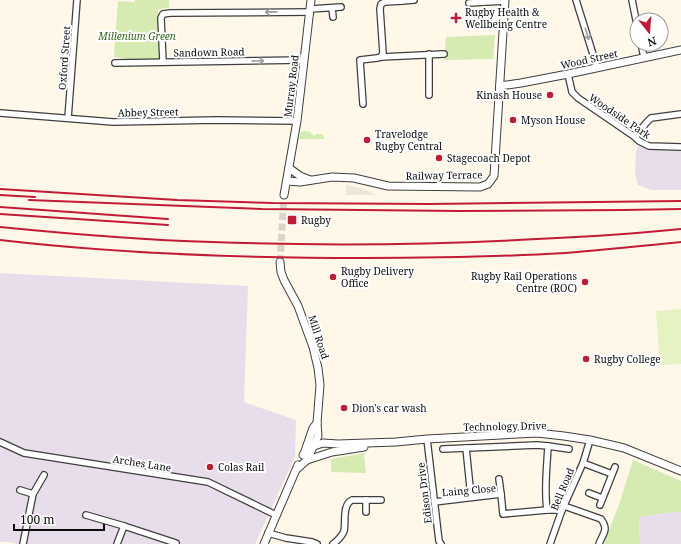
<svg xmlns="http://www.w3.org/2000/svg" width="681" height="544" font-family="'Noto Serif',serif">
<style>
.industrial{fill:#e8deeb}
.green{fill:#d5ebb1}
.pitch{fill:#e7f2c3}
.plaza{fill:#eee6d9}
.lines{fill:none;stroke-linecap:round;stroke-linejoin:round}
.tertiary-tunnel{stroke:#dad4c8;stroke-width:7;stroke-dasharray:7 3.5;stroke-linecap:butt}
.minor-casing{stroke:#3e3e3e;stroke-width:8}
.tertiary-casing{stroke:#3e3e3e;stroke-width:9}
.minor{stroke:#fff;stroke-width:5.5}
.tertiary{stroke:#fff;stroke-width:7}
.rail{stroke:#c31b35;stroke-width:2}
.oneway{stroke:#9d9d9d}
.poi-dot{fill:#c31b35;stroke:#fff;stroke-width:1.5}
.labels{text-anchor:middle;stroke-width:4;stroke-linejoin:round;paint-order:stroke}
.poi-label{font-size:10px;fill:#0b0b0b;stroke:#fff;text-anchor:start}
.park-label{font-size:10px;font-style:italic;fill:#316618;stroke:#fff}
.street-label{font-size:10px;fill:#0b0b0b;stroke:#fff}
</style>
<rect width="100%" height="100%" fill="#fff8e9"/>
<g class="industrial">
<polygon points="639,144 644,145 647,149 655,150 681,151 681,190 651,190 638,185 635,174 636,152"/>
<polygon points="0,273 248,286 244,402 296,420 295,457 255,544 18,544 8,542 0,542"/>
<polygon points="674,512 681,512 681,544 640,544 639,517"/>
</g>
<g class="green">
<polygon points="135,0 169,0 169,7 158,10 160,59 128,59 114,57 115,39 118,1 135,2"/>
<polygon points="495,35 493,59 444,60 446,37"/>
<polygon points="304,131 311,132 311,134 315,136 316,134 323,134 324,139 299,139 301,132"/>
<polygon points="365,453 364,455 366,473 331,472 331,459"/>
<polygon points="633,460 681,481 681,512 674,512 639,517 640,544 604,544 617,509 618,508"/>
</g>
<polygon class="pitch" points="681,309 681,364 660,365 656,311"/>
<polygon class="plaza" points="346,185 361,188 376,195 346,195"/>
<g class="lines">
<polyline class="tertiary-tunnel" points="280,262 284,195"/>
<g class="minor-casing">
<g id="minor">
<polyline points="576,0 597,67"/>
<polyline points="632,0 637,25"/>
<polyline points="402,1 414,0"/>
<polyline points="469,3 505,1"/>
<polyline points="332,8 333,17"/>
<polyline points="310,9 341,7"/>
<polyline points="641,44 644,57"/>
<polyline points="429,54 429,95"/>
<polyline points="381,57 444,54"/>
<polyline points="163,62 161,18 163,14 170,13 310,12"/>
<polyline points="115,63 304,60"/>
<polyline points="568,74 572,92 578,98 635,137 639,141 649,146 681,147"/>
<polyline points="363,104 360,60 377,58 381,57 383,53 380,9 381,4 385,2 402,1 402,0"/>
<polyline points="0,113 113,122 217,120 297,121"/>
<polyline points="68,118 77,0"/>
<polyline points="635,137 646,123 651,118 681,114"/>
<polyline points="427,439 439,541 441,544"/>
<polyline points="0,442 24,453 208,482 276,515"/>
<polyline points="548,446 569,449"/>
<polyline points="466,448 471,497"/>
<path d="M443 449 537 445 548 446C547 467 544 489 547 510"/>
<polyline points="583,463 612,474"/>
<polyline points="499,479 501,494"/>
<polyline points="20,490 33,494"/>
<polyline points="589,493 602,498"/>
<polyline points="366,500 366,512"/>
<polyline points="434,502 501,494 503,514 547,510 562,510"/>
<polyline points="600,505 615,467"/>
<path d="M564 506 601 519C609 530 603 533 599 544"/>
<polyline points="86,515 124,526"/>
<polyline points="268,533 286,538 312,542 317,544"/>
<polyline points="23,544 33,494 44,475"/>
<polyline points="117,544 124,526 176,543"/>
<path d="M333 544C337 541 342 536 344 531 346 522 342 505 352 500H381"/>
<polyline points="550,544 562,510 583,463 590,440"/>
</g>
</g>
<g class="tertiary-casing">
<g id="tertiary">
<polyline points="500,86 521,83 568,74 681,50"/>
<polyline points="289,168 300,176 310,180"/>
<polyline points="287,181 300,182 332,177 354,178 388,186 480,187 488,184 494,176 505,0"/>
<polyline points="284,195 297,121 311,0"/>
<polyline points="280,262 281,272 284,280 298,306 313,347 318,368 320,385 317,423 318,436 307,460 297,469"/>
<polyline points="304,454 313,428 317,423"/>
<polyline points="303,455 314,446 323,443 338,444 396,442 427,439 537,433 564,436 590,440 624,448 681,471"/>
<polyline points="307,460 332,452 364,447"/>
<polyline points="264,544 298,465"/>
</g>
</g>
<use href="#minor" class="minor"/>
<use href="#tertiary" class="tertiary"/>
<g class="rail">
<polyline points="0,189 177,200 273,203 429,204 681,201"/>
<polyline points="0,195 35,197"/>
<polyline points="29,200 262,209 459,211 624,210 681,209"/>
<polyline points="0,207 168,219"/>
<polyline points="0,214 168,225"/>
<path d="M0 227C70 234 141 240 212 242 320 246 429 245 537 239 585 237 633 234 681 229"/>
<path d="M0 240C120 254 242 258 363 258 430 258 498 257 565 253 604 250 642 246 681 242"/>
</g>
</g>
<defs><path id="oneway-shaft" d="M-6 0H5M1.5-3L5.5 0L1.5 3" fill="none" stroke-width="1.6" stroke-linecap="round" stroke-linejoin="round"/></defs>
<g class="oneway">
<use href="#oneway-shaft" transform="translate(271 12) rotate(179)"/>
<use href="#oneway-shaft" transform="translate(587 34) rotate(73)"/>
<use href="#oneway-shaft" transform="translate(258 61) rotate(-1)"/>
</g>
<g class="poi-dot">
<path d="M454 12h4v4h4v4h-4v4h-4v-4h-4v-4h4z"/>
<circle cx="550" cy="95" r="4"/>
<circle cx="513" cy="120" r="4"/>
<circle cx="367" cy="140" r="4"/>
<circle cx="439" cy="158" r="4"/>
<rect x="287" y="215" width="10" height="10" rx="2"/>
<circle cx="333" cy="277" r="4"/>
<circle cx="585" cy="282" r="4"/>
<circle cx="586" cy="359" r="4"/>
<circle cx="344" cy="408" r="4"/>
<circle cx="210" cy="467" r="4"/>
</g>
<g class="labels">
<g class="poi-label">
<text x="465" y="16">Rugby Health &amp;<tspan x="465" dy="12">Wellbeing Centre</tspan></text>
<text x="542" y="99" text-anchor="end">Kinash House</text>
<text x="521" y="124">Myson House</text>
<text x="375" y="138">Travelodge<tspan x="375" dy="12">Rugby Central</tspan></text>
<text x="447" y="162">Stagecoach Depot</text>
<text x="301" y="224">Rugby</text>
<text x="341" y="275">Rugby Delivery<tspan x="341" dy="12">Office</tspan></text>
<text x="577" y="280" text-anchor="end">Rugby Rail Operations<tspan x="577" dy="12">Centre (ROC)</tspan></text>
<text x="594" y="363">Rugby College</text>
<text x="352" y="412">Dion's car wash</text>
<text x="218" y="471">Colas Rail</text>
</g>
<g class="park-label">
<text x="137" y="40">Millenium Green</text>
</g>
<g class="street-label">
<text transform="translate(209 52) rotate(-1)" y="4">Sandown Road</text>
<text transform="translate(64 58) rotate(-86)" y="4">Oxford Street</text>
<text transform="translate(589 59) rotate(-12)" y="4">Wood Street</text>
<text transform="translate(291 86) rotate(-83)" y="4">Murray Road</text>
<text transform="translate(148 112) rotate(-1)" y="4">Abbey Street</text>
<text transform="translate(620 116) rotate(34)" y="4">Woodside Park</text>
<text transform="translate(444 175) rotate(-1)" y="4">Railway Terrace</text>
<text transform="translate(319 337) rotate(72)" y="4">Mill Road</text>
<text transform="translate(505 426) rotate(-1)" y="4">Technology Drive</text>
<text transform="translate(142 463) rotate(9)" y="4">Arches Lane</text>
<text transform="translate(562 489) rotate(-67)" y="4">Bell Road</text>
<text transform="translate(469 490) rotate(-5)" y="4">Laing Close</text>
<text transform="translate(424 493) rotate(-97)" y="4">Edison Drive</text>
</g>
</g>
<g transform="translate(649 32) rotate(163)"><circle r="19" fill="#ffffff" stroke="#9d9d9d"/>
<path d="M0-3L7 15L0 10L-7 15Z" fill="#c31b35"/>
<text y="-6" font-size="11" font-weight="bold" text-anchor="middle" fill="#0b0b0b">N</text>
</g>
<path d="M14 524v6h90v-6" fill="none" stroke="#0b0b0b" stroke-width="2"/>
<text x="20" y="524" font-size="12" fill="#0b0b0b" stroke="#ffffff" stroke-width="3" paint-order="stroke">100 m</text>
</svg>
